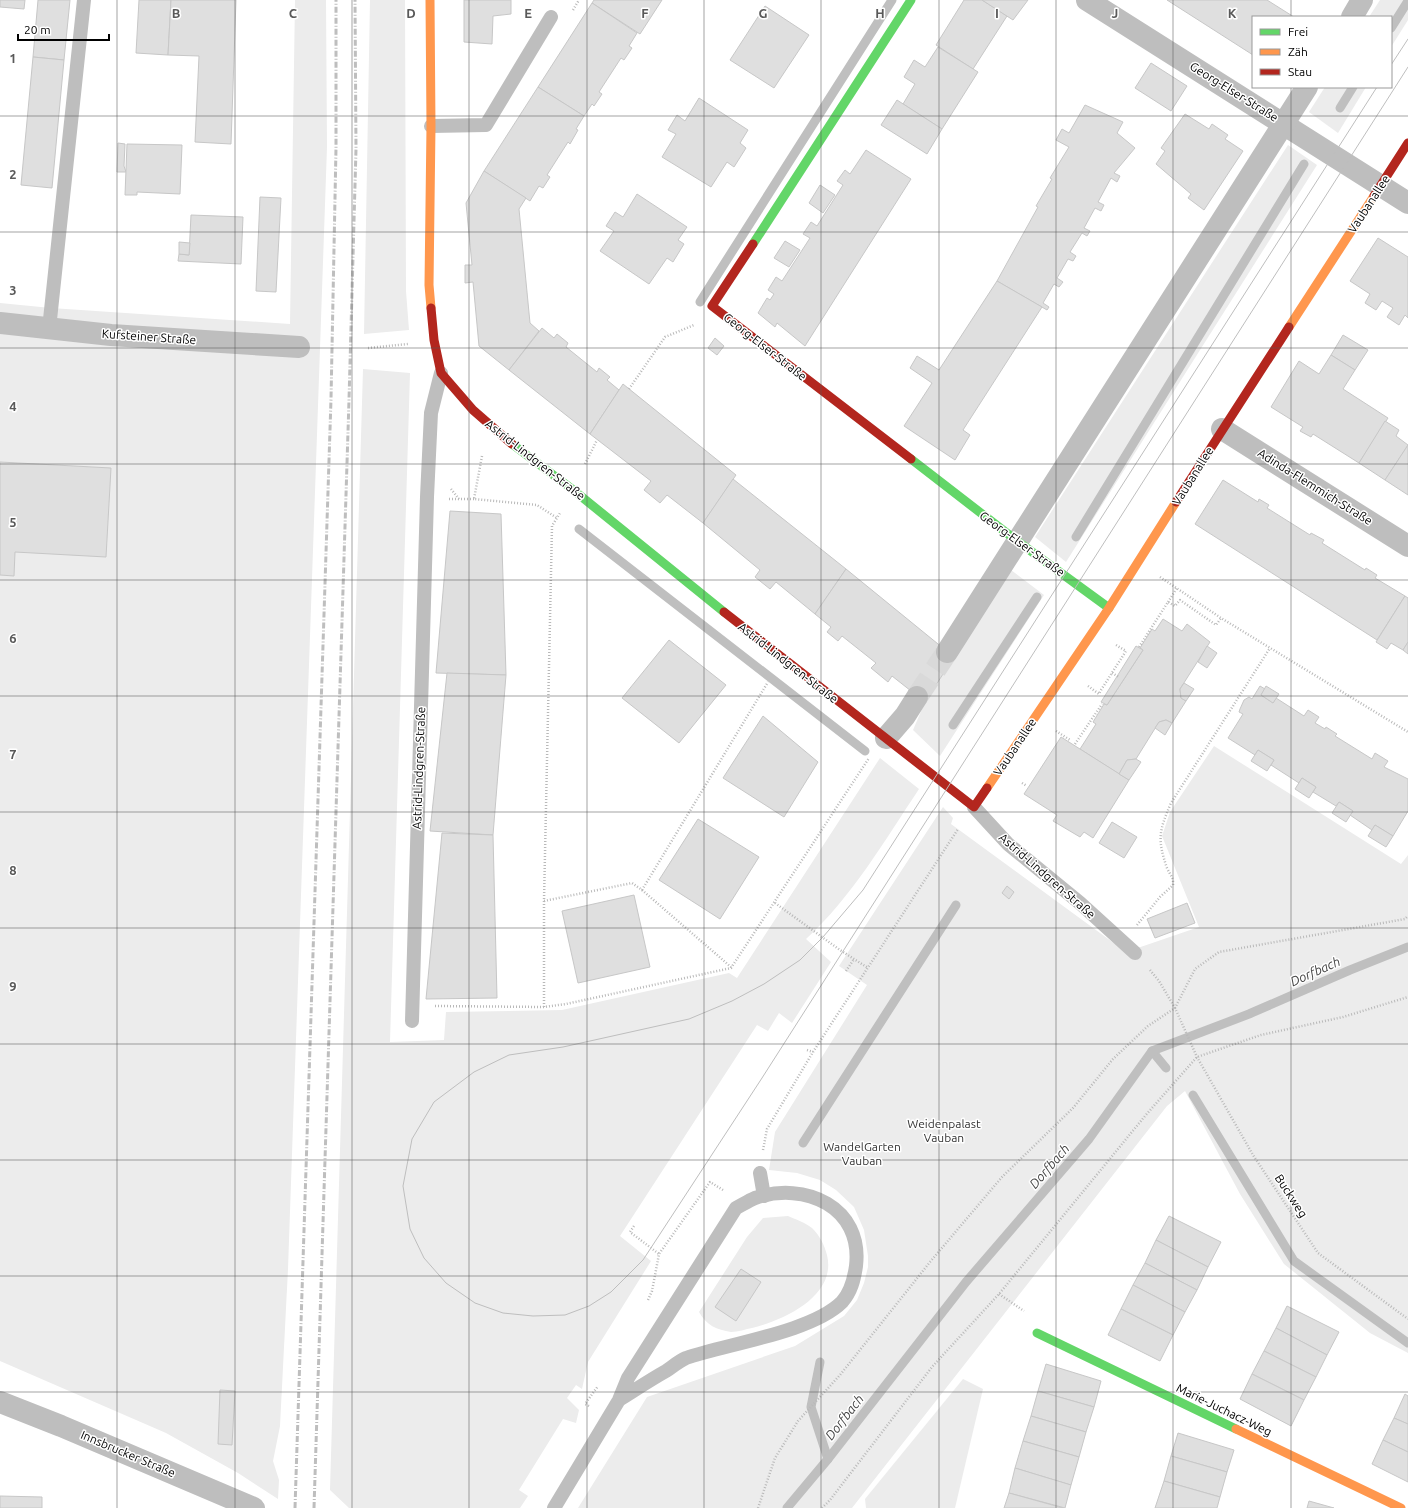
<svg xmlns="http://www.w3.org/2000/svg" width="1408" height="1508" font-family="Ubuntu,sans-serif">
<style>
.green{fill:#ececec}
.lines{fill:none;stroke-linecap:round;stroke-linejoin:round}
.stream{stroke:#bfbfbf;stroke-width:9}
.building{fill:#dfdfdf;stroke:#c7c7c7}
.street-tunnel{stroke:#d9d9d9;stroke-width:22;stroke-dasharray:22 11;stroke-linecap:butt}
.path{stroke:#b9b9b9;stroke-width:2.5;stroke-dasharray:1 2;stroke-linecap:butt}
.lane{stroke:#bebebe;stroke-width:14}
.street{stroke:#bebebe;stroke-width:22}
.fast{stroke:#63d668;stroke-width:9}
.slow{stroke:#ff974d;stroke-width:9}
.jam{stroke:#b3261e;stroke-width:9}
.tram{stroke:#bebebe;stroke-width:1}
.rail{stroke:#bebebe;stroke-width:3;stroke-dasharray:6 2 1 2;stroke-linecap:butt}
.grid{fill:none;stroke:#595959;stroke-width:1;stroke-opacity:0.55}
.labels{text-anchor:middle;stroke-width:3;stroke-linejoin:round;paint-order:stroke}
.street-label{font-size:12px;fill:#000;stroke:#fff}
.park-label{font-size:12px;fill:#333;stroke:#fff}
.water-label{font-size:13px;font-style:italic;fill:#444;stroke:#fff}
.grid-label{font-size:13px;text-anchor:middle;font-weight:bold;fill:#595959;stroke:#fff;stroke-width:3;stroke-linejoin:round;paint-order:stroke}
</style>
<rect width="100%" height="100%" fill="#fff"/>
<g class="green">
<polygon points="295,0 326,0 327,147 288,1269 280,1426 273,1461 279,1480 278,1499 238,1473 166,1433 0,1361 0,303 51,308 290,324"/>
<polygon points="370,0 405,0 406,291 409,330 364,334"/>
<polygon points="1380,0 1408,0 1408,20 1391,47 1391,17 1369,17"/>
<polygon points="1325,87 1366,87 1338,133 1309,112"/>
<polygon points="1288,145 1317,165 1066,562 1035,537"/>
<path d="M363 369 410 373 390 1042 444 1040 446 1012 562 1010 729 973 737 978 880 758 919 789C885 840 852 897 806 939L831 962 792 1023 779 1013 768 1031 757 1025 620 1236 651 1261 588 1362 582 1389 576 1385 567 1398 579 1410 576 1423 563 1419 519 1490 528 1496 520 1508H349L330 1490Z"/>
<polygon points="1011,570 1044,595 940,756 913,730 925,702"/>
<polygon points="1214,746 1401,864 1408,855 1408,1353 1370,1333 1284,1264 1240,1194 1185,1091 1167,1106 852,1508 578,1508 647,1397 795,1346 844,1316 857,1300 864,1283 868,1267 868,1256 864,1230 854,1207 836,1190 820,1180 797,1173 769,1170 775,1132 867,985 839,966 943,807 953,818 951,824 1126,952 1199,927 1162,836 1170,812"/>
<path d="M788 1216C795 1219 806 1223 812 1228 820 1236 824 1244 827 1255 837 1296 784 1320 752 1328 746 1329 738 1332 731 1332 717 1330 706 1325 699 1312L747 1237 763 1218Z"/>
<polygon points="963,1379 983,1389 955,1508 866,1508 865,1499"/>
</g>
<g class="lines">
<g class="stream">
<polyline points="1391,28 1408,1"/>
<polyline points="1340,108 1353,87"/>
<polyline points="700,302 892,0"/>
<polyline points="579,529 865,751"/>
<polyline points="1076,537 1304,164"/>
<polyline points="953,725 1037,597"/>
<polyline points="1152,1051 1166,1068"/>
<polyline points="1193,1095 1294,1261 1408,1343"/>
<polyline points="803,1143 956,905"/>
<polyline points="820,1362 811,1407 828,1459"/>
<polyline points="787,1508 828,1459 966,1282 1089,1139 1152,1051 1249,1014 1350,970 1408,947"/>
</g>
</g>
<g class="building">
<polygon points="0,0 25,0 24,9 0,7"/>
<polygon points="38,0 70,0 64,60 33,57"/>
<polygon points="139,0 171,0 168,55 136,53"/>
<polygon points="171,0 236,0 231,144 195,142 199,56 168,55"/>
<polygon points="464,0 511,0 511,14 493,16 492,44 464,42"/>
<polygon points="594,0 662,0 640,34 592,3"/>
<polygon points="964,0 982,0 1007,16 973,69 936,45"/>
<polygon points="982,0 1028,0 1013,20"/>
<polygon points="1167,0 1267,0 1294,17 1253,17 1253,55"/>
<polygon points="592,3 637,33 629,46 632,48 624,60 621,58 599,92 602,94 594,106 592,104 584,116 538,87"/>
<polygon points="765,6 809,35 774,88 730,60"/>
<polygon points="938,47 978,72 942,129 903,104 915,84 904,77 914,60 925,67"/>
<polygon points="33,57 64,60 52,188 21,185"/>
<polygon points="1151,63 1187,86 1171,111 1135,88"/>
<polygon points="538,87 584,116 576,129 578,130 570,144 568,142 547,175 550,177 543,188 539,186 530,201 484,171"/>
<polygon points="699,98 748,130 740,143 746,148 734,167 727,162 711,187 662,157 676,134 668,130 677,115 685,121"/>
<polygon points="897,100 942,129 927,154 881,125"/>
<polygon points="1085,105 1123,122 1117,133 1135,148 1114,173 1120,176 1117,182 1111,178 1098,202 1104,205 1101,211 1095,208 1084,228 1090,231 1087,236 1082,233 1070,252 1076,256 1073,261 1068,259 1057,278 1063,282 1059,287 1054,284 1043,303 1049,307 1047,310 997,281 1038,207 1036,206 1052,179 1050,178 1069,147 1056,140 1062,129 1069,133"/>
<polygon points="1185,114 1209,129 1212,124 1228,135 1225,139 1243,151 1204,210 1188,198 1191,194 1156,164 1165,151 1161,148"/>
<polygon points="118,143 125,144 124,166 126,172 117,172"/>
<polygon points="127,144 182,145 180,194 137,192 137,195 125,195"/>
<polygon points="866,150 911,179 805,346 777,323 775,327 758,313 767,298 770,300 774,294 768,290 776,277 782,281 810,238 803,234 811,222 817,226 843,185 837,181 845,170 850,174"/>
<polygon points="484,171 526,198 519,209 530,323 539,331 509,370 479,346 473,282 465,283 465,265 472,265 466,203"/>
<polygon points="820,185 835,195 823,213 809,203"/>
<polygon points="637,194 687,227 678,240 684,244 673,262 667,258 649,284 600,251 614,231 606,226 615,212 623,217"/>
<polygon points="260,197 281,198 276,292 256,291"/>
<polygon points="191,215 243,217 241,264 178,261 179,254 189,255"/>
<polygon points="1378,238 1408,257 1408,318 1405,315 1399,325 1387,317 1393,308 1382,301 1376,310 1365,303 1370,294 1350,281"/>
<polygon points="785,241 800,250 789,267 774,258"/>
<polygon points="179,242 190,243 189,255 179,254"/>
<polygon points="997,281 1042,307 963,430 970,435 955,460 904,426 932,383 910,368 917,356 939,370"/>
<polygon points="542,328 554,338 557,334 568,343 566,347 597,372 599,368 610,377 607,380 619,390 590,434 509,370"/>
<polygon points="1343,335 1368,350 1355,370 1331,355"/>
<polygon points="715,338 724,346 717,355 708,348"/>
<polygon points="1331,355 1355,370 1343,389 1388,418 1359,463 1313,434 1311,437 1300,431 1303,427 1271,407 1299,361 1319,374"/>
<polygon points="623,384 736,475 703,523 667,495 660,503 644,490 651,481 590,434"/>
<polygon points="1385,421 1399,430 1396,436 1408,445 1385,480 1359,463"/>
<polygon points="1408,445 1408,495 1385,480"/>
<polygon points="0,462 111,468 106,557 15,552 14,576 0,575"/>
<polygon points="733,479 846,569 815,614 776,582 770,589 755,577 760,570 703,523"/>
<polygon points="1223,480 1258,502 1259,499 1269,505 1267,508 1310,535 1311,533 1324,540 1322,543 1365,570 1366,568 1377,575 1375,578 1405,596 1377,640 1195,524"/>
<polygon points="450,511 501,514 506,675 436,673"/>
<polygon points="846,569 954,657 925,702 892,676 888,682 871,668 876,663 842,636 838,641 827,632 831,627 815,614"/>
<polygon points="1405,596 1408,598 1408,642 1403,650 1391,643 1387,649 1376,642"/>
<polygon points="1163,619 1182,631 1187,624 1210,642 1180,689 1181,698 1186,701 1172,723 1166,720 1159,722 1136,759 1127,760 1119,774 1080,749 1096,724 1093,722 1104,704 1107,705 1143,650 1140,648 1152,629 1155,631"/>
<polygon points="669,640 726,685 679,743 622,698"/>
<polygon points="1408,642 1408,654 1403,650"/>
<polygon points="1136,646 1143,650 1107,705 1101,702"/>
<polygon points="1207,646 1217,653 1207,668 1198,662"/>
<polygon points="447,673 506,675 493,835 430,831"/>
<polygon points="1184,683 1194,689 1186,701 1181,698 1180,689"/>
<polygon points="1260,686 1265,689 1261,695 1273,703 1276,698 1304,716 1308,710 1319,717 1315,723 1325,729 1326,727 1337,734 1335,736 1372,759 1375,753 1388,761 1384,767 1408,779 1408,811 1393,836 1375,825 1372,830 1350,815 1353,811 1339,802 1336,806 1313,792 1316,787 1302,778 1299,783 1271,765 1274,760 1258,750 1255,755 1228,738 1243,714 1239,712 1240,709 1244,700 1249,697 1252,699"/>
<polygon points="1266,686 1279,694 1273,703 1261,695"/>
<polygon points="763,716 818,762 784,817 723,778"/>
<polygon points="1166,720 1172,723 1165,735 1155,728 1159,722"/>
<polygon points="1061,737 1129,780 1093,838 1084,832 1080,837 1053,821 1057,815 1024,794"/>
<polygon points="1258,750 1274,760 1267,771 1251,761"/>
<polygon points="1136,759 1141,762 1129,780 1119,774 1127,760"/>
<polygon points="1302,778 1316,787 1309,798 1295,789"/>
<polygon points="1339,802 1353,811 1346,822 1332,813"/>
<polygon points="698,819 759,857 720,919 659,880"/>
<polygon points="1112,822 1137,837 1124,858 1099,843"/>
<polygon points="1375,825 1393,836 1386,847 1368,836"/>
<polygon points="442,833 493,835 497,998 426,999"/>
<polygon points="1007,886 1014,892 1009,899 1002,893"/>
<polygon points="634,895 650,967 578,983 562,911"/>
<polygon points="1187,903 1195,923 1155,938 1147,919"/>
<polygon points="1169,1216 1221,1242 1208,1267 1156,1240"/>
<polygon points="1156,1240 1208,1267 1197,1290 1145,1263"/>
<polygon points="1145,1263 1197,1290 1185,1312 1133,1285"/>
<polygon points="741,1269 761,1282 736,1321 715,1307"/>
<polygon points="1133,1285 1185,1312 1173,1335 1121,1309"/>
<polygon points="1287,1306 1339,1332 1327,1355 1276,1328"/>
<polygon points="1121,1309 1173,1335 1160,1361 1108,1335"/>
<polygon points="1276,1328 1327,1355 1316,1377 1264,1351"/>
<polygon points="1264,1351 1316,1377 1304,1400 1252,1374"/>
<polygon points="1046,1364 1101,1381 1094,1407 1038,1391"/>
<polygon points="1252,1374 1304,1400 1291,1426 1240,1399"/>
<polygon points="220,1390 235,1391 232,1445 218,1444"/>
<polygon points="1038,1391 1094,1407 1086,1432 1031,1416"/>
<polygon points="1405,1394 1408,1396 1408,1424 1394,1418"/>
<polygon points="1031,1416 1086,1432 1079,1457 1023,1441"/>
<polygon points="1394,1418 1408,1424 1408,1452 1383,1440"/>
<polygon points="1178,1433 1234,1450 1227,1472 1171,1456"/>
<polygon points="1383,1440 1408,1452 1408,1482 1372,1464"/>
<polygon points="1023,1441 1079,1457 1071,1485 1015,1468"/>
<polygon points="1171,1456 1227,1472 1220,1497 1164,1481"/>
<polygon points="1015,1468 1071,1485 1065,1508 1009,1493"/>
<polygon points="1164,1481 1220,1497 1217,1508 1155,1508"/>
<polygon points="1009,1493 1063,1508 1004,1508"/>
<polygon points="0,1496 42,1497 42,1508 0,1508"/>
<polygon points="1309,1501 1334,1508 1307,1508"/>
</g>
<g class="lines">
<polyline class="street-tunnel" points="917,697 947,652"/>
<g class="path">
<polyline points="573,10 579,0"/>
<polyline points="368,348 408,344"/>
<polyline points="629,389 665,337 694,325"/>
<polyline points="482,456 474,499 537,505 557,518"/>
<polyline points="585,464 597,440"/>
<polyline points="451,489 459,499"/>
<polyline points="449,499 474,499"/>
<polyline points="1160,577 1221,618 1408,732"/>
<polyline points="1168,602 1177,588"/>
<polyline points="1139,647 1168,602 1175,606 1180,600 1216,625 1221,618"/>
<polyline points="1112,673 1119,677"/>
<polyline points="1088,686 1099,694 1101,690 1126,651 1116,645"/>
<polyline points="1056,731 1070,740"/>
<polyline points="1075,744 1102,704"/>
<polyline points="1022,783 1027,786"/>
<polyline points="642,890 731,967"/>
<polyline points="544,901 632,883 642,890 768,682"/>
<polyline points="775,903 840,950 868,968"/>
<path d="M1137 925 1160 897 1173 885C1174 878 1170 875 1167 868 1157 839 1159 831 1171 803L1270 648"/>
<polyline points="1150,970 1159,981 1175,1008 1197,1057 1253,1155 1318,1253 1408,1319"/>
<polyline points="846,971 854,959"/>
<polyline points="435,1006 544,1007 566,1004 731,968 869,758"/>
<polyline points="544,1007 544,901 552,526 560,513"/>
<polyline points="807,1050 813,1052"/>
<polyline points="763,1150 767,1129 813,1052 958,829"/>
<polyline points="634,1226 630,1232 659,1254"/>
<polyline points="999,1294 1024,1311"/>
<polyline points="648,1300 652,1291 659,1254 710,1182 723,1190"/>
<polyline points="589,1406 585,1404 598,1386"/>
<polyline points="758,1508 775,1458 798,1421 840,1375 930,1262 1002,1177 1073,1108 1113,1059 1148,1026 1175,1008 1195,969 1219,952 1405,919 1408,916"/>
<polyline points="822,1508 830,1500 932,1367 999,1294 1145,1116 1197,1057 1261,1035 1343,1017 1408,997"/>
</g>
<g class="lane">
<polyline points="431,126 486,125 551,17"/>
<polyline points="49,329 84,0"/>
<polyline points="974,807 1008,844 1080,903 1135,953"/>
<polyline points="412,1021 427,497 431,413 441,373"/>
<polyline points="760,1173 764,1196"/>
<path d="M554 1508 619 1400 628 1378 736 1208C742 1205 748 1201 755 1198 805 1181 863 1207 856 1266 854 1280 851 1292 842 1302 812 1332 727 1344 686 1358 679 1361 672 1367 666 1371 650 1380 635 1390 619 1400"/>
</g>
<g class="street">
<polyline points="1087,0 1408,203"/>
<polyline points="1352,17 1362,0"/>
<polyline points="0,323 111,335 299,347"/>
<polyline points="1222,429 1408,546"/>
<polyline points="947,652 1307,87"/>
<polyline points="886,738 905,716 917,697"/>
<polyline points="0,1402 61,1426 254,1508"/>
</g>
<g class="fast">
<polyline points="753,244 911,0"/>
<polyline points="512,444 572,489 724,612"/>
<polyline points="911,459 1017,541 1109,608"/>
<polyline points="1037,1333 1236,1429"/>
</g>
<g class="slow">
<polyline points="430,0 431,126 429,285 431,308"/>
<polyline points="1289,327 1374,196"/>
<polyline points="987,788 1109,608 1176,502"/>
<polyline points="1236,1429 1401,1508"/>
</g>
<g class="jam">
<polyline points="1374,196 1408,143"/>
<polyline points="753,244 712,306 911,459"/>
<polyline points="431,308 434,340 441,373 473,410 512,444"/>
<polyline points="1176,502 1289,327"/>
<polyline points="724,612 974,807 987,788"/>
</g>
<g class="tram">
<polyline points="1391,65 1408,39"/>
<polyline points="1377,87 863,890 823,937 800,960 764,984 732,1001 689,1019 563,1047 509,1055 474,1072 434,1102 412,1139 403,1186 410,1229 424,1258 446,1283 475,1303 503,1313 533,1316 565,1315 589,1306 611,1292 643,1260 762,1078 1408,67"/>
</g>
<g class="rail">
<polyline points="295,1508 331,399 336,148 336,0"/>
<polyline points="314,1508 349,400 356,149 355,0"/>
</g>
</g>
<path class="grid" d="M117 0V1508M235 0V1508M352 0V1508M469 0V1508M587 0V1508M704 0V1508M821 0V1508M939 0V1508M1056 0V1508M1173 0V1508M1291 0V17M1291 87V1508M0 116H1408M0 232H1408M0 348H1408M0 464H1408M0 580H1408M0 696H1408M0 812H1408M0 928H1408M0 1044H1408M0 1160H1408M0 1276H1408M0 1392H1408"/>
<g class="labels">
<g class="street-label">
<text transform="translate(1234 92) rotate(32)" y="4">Georg-Elser-Straße</text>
<text transform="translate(1369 204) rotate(-57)" y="4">Vaubanallee</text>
<text transform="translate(149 337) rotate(4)" y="4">Kufsteiner Straße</text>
<text transform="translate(765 347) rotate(38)" y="4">Georg-Elser-Straße</text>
<text transform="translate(535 460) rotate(38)" y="4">Astrid-Lindgren-Straße</text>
<text transform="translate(1193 476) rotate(-58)" y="4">Vaubanallee</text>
<text transform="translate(1315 487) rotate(32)" y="4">Adinda-Flemmich-Straße</text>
<text transform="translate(1022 544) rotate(36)" y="4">Georg-Elser-Straße</text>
<text transform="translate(788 663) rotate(38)" y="4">Astrid-Lindgren-Straße</text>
<text transform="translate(1015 747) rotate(-56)" y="4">Vaubanallee</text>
<text transform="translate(419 768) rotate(-88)" y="4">Astrid-Lindgren-Straße</text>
<text transform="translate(1047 876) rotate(41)" y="4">Astrid-Lindgren-Straße</text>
<text transform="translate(1291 1196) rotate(57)" y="4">Buckweg</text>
<text transform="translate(1224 1410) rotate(26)" y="4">Marie-Juchacz-Weg</text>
<text transform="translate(128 1454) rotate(23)" y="4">Innsbrucker Straße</text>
</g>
<g class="park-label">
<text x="944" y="1128">Weidenpalast<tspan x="944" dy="14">Vauban</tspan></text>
<text x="862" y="1151">WandelGarten<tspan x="862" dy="14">Vauban</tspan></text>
</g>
<g class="water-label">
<text transform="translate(1315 971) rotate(-24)" y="5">Dorfbach</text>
<text transform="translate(1049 1166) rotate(-49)" y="5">Dorfbach</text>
<text transform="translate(844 1417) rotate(-52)" y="5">Dorfbach</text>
</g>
</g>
<g class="grid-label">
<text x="176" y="18">B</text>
<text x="293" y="18">C</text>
<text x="411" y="18">D</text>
<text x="528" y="18">E</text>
<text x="645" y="18">F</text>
<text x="763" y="18">G</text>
<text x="880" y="18">H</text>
<text x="997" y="18">I</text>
<text x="1115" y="18">J</text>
<text x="1232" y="18">K</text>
<text x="13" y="63">1</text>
<text x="13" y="179">2</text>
<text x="13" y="295">3</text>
<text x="13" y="411">4</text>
<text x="13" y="527">5</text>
<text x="13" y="643">6</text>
<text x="13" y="759">7</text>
<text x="13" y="875">8</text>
<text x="13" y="991">9</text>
</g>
<rect x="1252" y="16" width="140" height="72" fill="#ffffff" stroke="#999999"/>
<rect x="1260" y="29" width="20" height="6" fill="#63d668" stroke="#999999"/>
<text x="1288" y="36" font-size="12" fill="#000000">Frei</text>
<rect x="1260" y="49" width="20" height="6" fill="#ff974d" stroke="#999999"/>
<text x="1288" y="56" font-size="12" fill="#000000">Zäh</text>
<rect x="1260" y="69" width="20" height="6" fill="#b3261e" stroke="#999999"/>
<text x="1288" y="76" font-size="12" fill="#000000">Stau</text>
<path d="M18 34v6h91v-6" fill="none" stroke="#000000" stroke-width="2"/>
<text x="24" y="34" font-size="12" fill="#000000" stroke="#ffffff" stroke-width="3" paint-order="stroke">20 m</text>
</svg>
